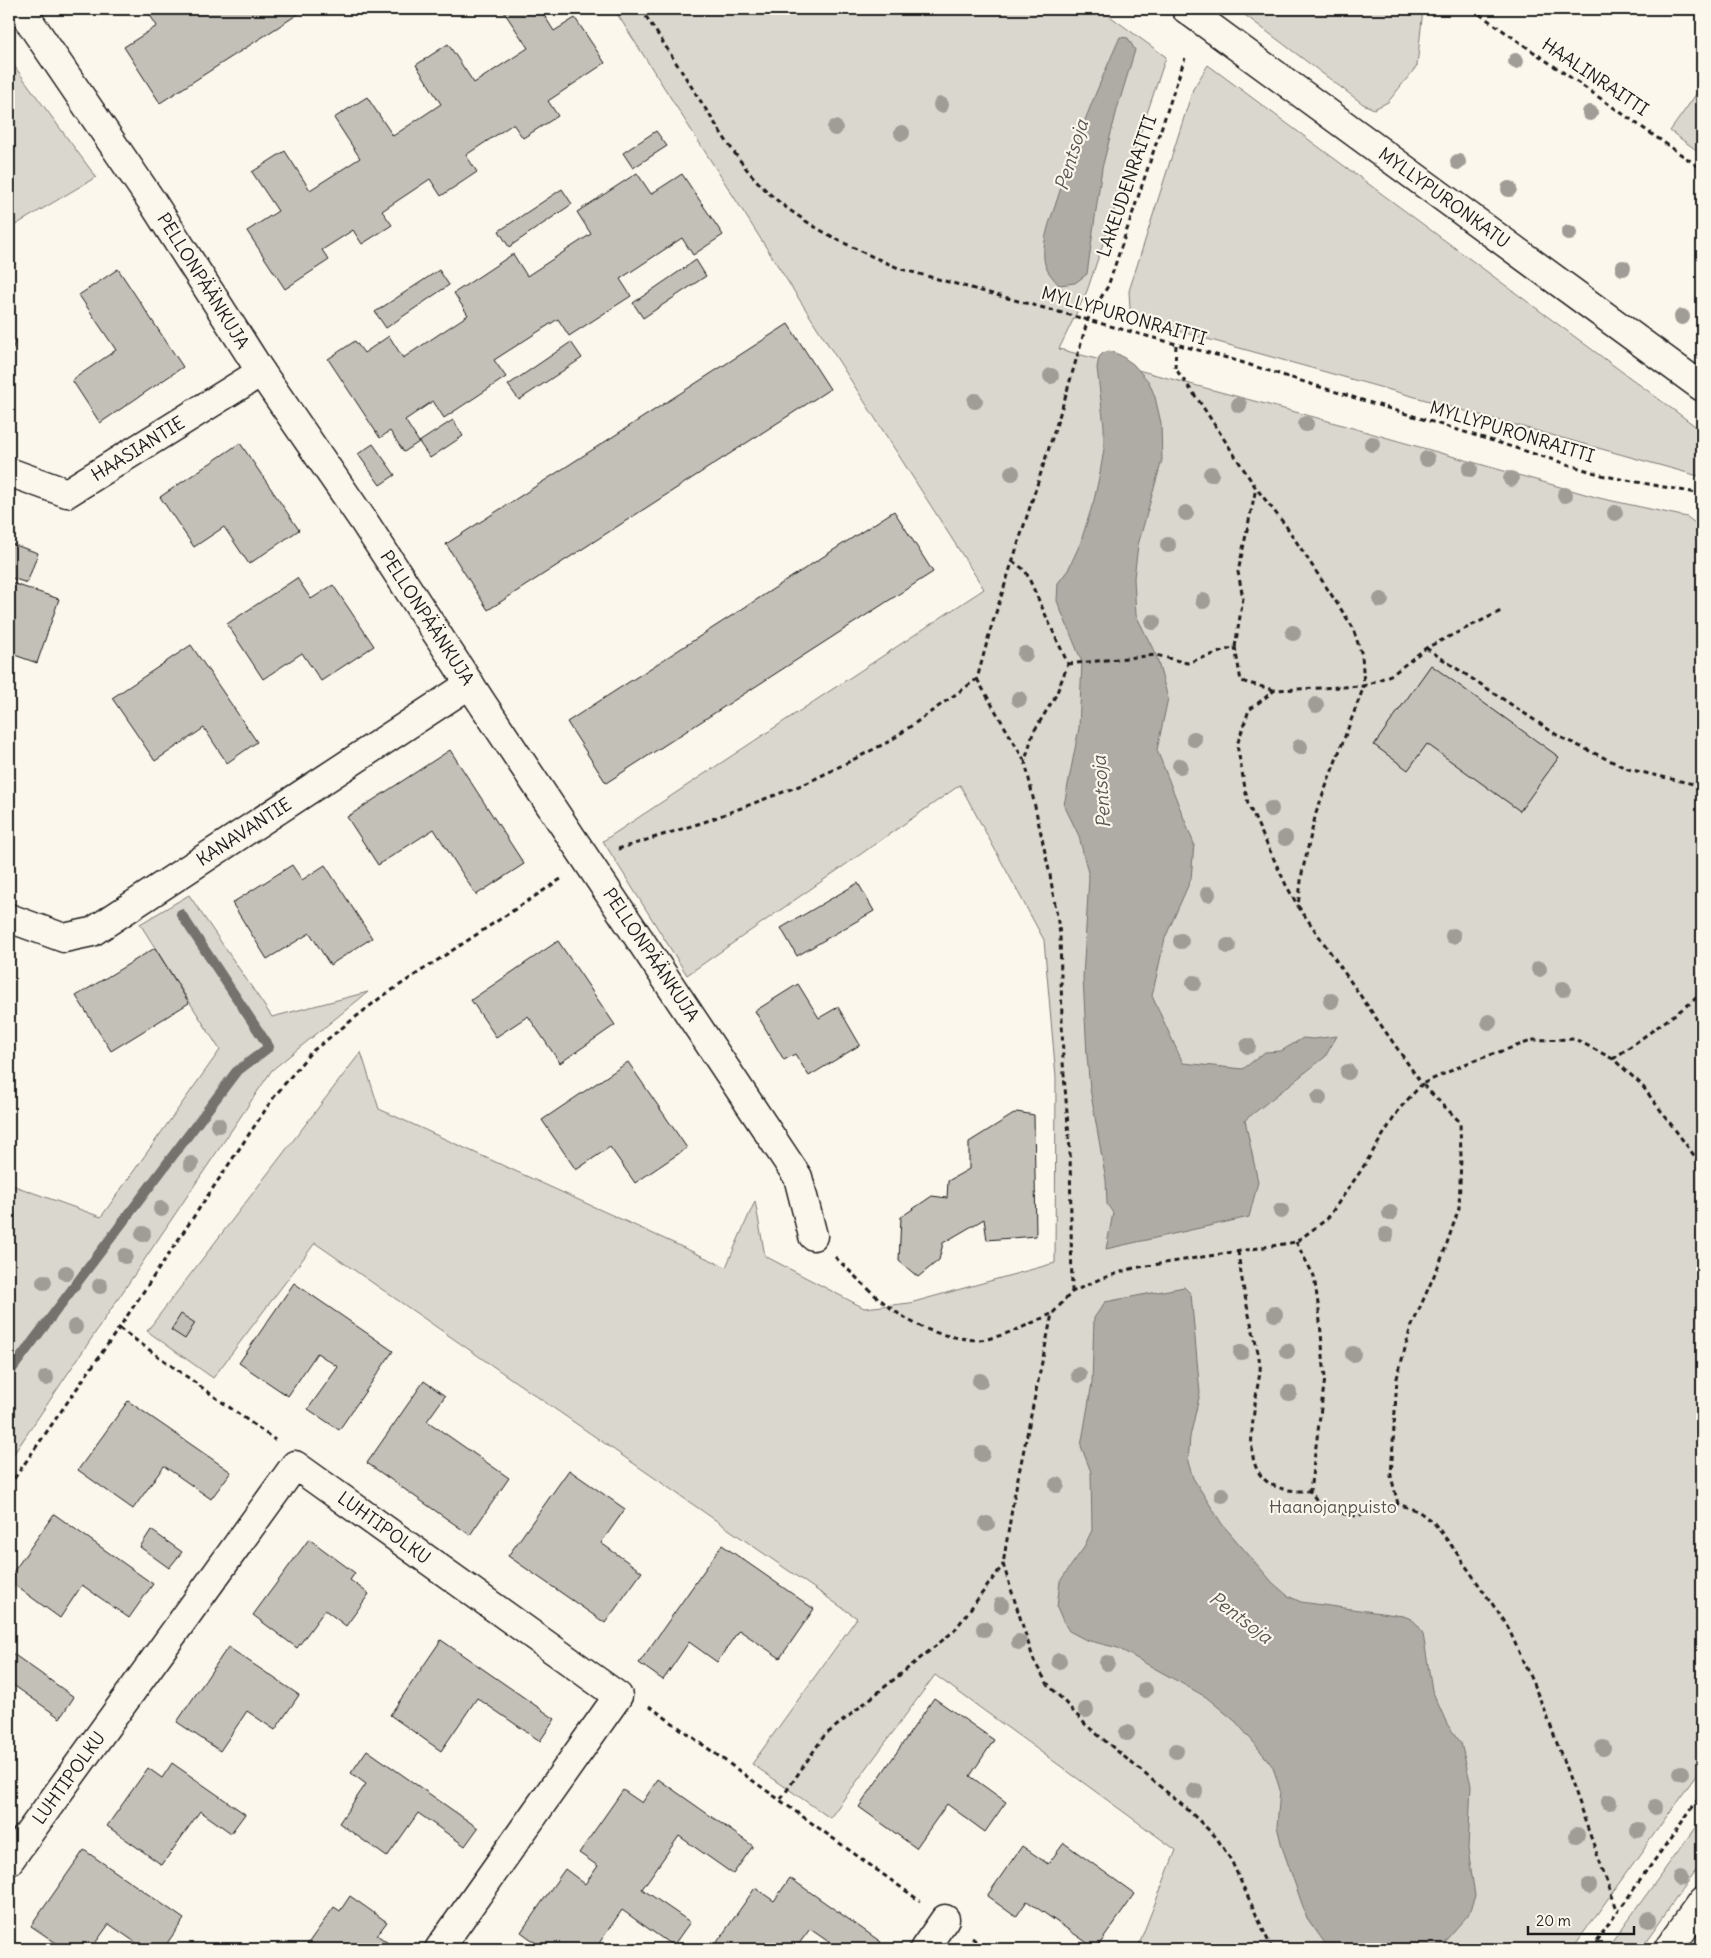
<svg xmlns="http://www.w3.org/2000/svg" width="1711" height="1958" font-family="Delius,sans-serif">
<style>
.green{fill:#dad7ce;stroke:#7b7a75}
.water{fill:#afaca5;stroke:#74726e}
.lines{fill:none;stroke-linecap:round;stroke-linejoin:round}
.stream{stroke:#74726e;stroke-width:10}
.building{fill:#c3c0b8;stroke:#1c1c1c}
.minor-casing{stroke:#1c1c1c;stroke-width:31}
.path{stroke:#1c1c1c;stroke-width:3;stroke-dasharray:5 4;stroke-linecap:butt}
.minor{stroke:#fbf7ec;stroke-width:28}
.tree{fill:#a09d97}
.labels{text-anchor:middle;stroke-width:4.5;stroke-linejoin:round;paint-order:stroke}
.street-label{font-size:18px;fill:#1c1c1c;stroke:#fbf7ec}
.park-label{font-size:18px;fill:#555451;stroke:#fbf7ec}
.water-label{font-size:19px;font-style:italic;fill:#575653;stroke:#fbf7ec}
</style>
<rect width="100%" height="100%" fill="#fbf7ec"/>
<filter id="ink" filterUnits="userSpaceOnUse"><feTurbulence type="fractalNoise" baseFrequency=".02" numOctaves="2"/><feDisplacementMap in="SourceGraphic" scale="10" xChannelSelector="R" yChannelSelector="G"/><feConvolveMatrix kernelMatrix="1 2 1 2 8 2 1 2 1" color-interpolation-filters="sRGB"/></filter>
<g filter="url(#ink)">
<g class="green">
<polygon points="614,9 1100,9 1166,57 1087,291 1059,349 1314,417 1599,498 1687,517 1702,528 1702,1767 1572,1949 1137,1949 1176,1850 935,1675 830,1818 752,1764 857,1618 315,1243 213,1378 147,1331 361,1052 379,1109 726,1267 755,1201 765,1256 864,1308 910,1303 1055,1263 1056,1077 1044,940 960,785 687,975 603,841 984,589"/>
<polygon points="1237,9 1423,9 1417,66 1388,102 1374,109 1363,104"/>
<polygon points="9,59 96,177 12,227 9,226"/>
<polygon points="1208,65 1702,431 1702,477 1157,325 1138,317 1130,309 1129,291 1193,89"/>
<polygon points="1702,86 1702,154 1670,131"/>
<polygon points="189,895 272,1017 368,992 272,1070 9,1461 9,1184 101,1217 220,1050 140,924"/>
<polygon points="1702,1818 1702,1862 1640,1949 1607,1949"/>
</g>
<g class="water">
<path d="M1120 37 1128 38 1135 50 1118 106 1102 168 1087 274 1075 283 1059 285C1052 277 1045 270 1044 259 1042 240 1051 218 1057 200 1074 144 1096 91 1120 37Z"/>
<polygon points="1109,351 1120,355 1133,364 1149,382 1155,397 1161,423 1162,460 1138,545 1134,578 1136,615 1156,655 1168,698 1157,750 1194,844 1191,879 1165,938 1152,996 1183,1063 1243,1069 1265,1052 1281,1051 1303,1038 1313,1039 1337,1036 1325,1057 1245,1120 1258,1182 1249,1217 1106,1249 1113,1213 1107,1204 1106,1180 1090,1089 1087,1056 1083,977 1089,877 1079,836 1064,805 1079,728 1082,662 1057,601 1058,583 1068,570 1080,544 1094,500 1100,473 1104,449 1104,426 1097,368 1099,357 1103,353"/>
<path d="M1184 1287 1191 1294 1200 1393 1190 1437 1188 1462 1193 1478 1222 1524 1273 1583 1288 1596 1301 1602 1403 1616C1414 1619 1418 1624 1423 1634L1432 1690 1447 1724 1461 1743 1471 1785 1468 1849 1475 1896 1468 1915 1438 1949H1329L1307 1918 1282 1847 1277 1826 1280 1790 1273 1767 1254 1743 1236 1722 1206 1697 1118 1648 1086 1640 1069 1631 1063 1621 1057 1607 1060 1581 1083 1549 1092 1530 1091 1472 1081 1446 1092 1383 1094 1318 1105 1302Z"/>
</g>
<g class="lines">
<polyline class="stream" points="9,1373 236,1072 269,1047 181,914"/>
</g>
<g class="building">
<polygon points="146,9 306,9 160,103 124,47 157,26"/>
<polygon points="502,9 540,9 554,31 575,18 605,63 548,101 558,116 523,138 513,124 466,155 477,172 441,196 430,179 382,211 392,225 362,244 353,230 322,250 329,260 285,289 247,231 278,211 252,172 285,151 310,190 360,158 334,118 367,97 393,136 441,104 416,65 448,44 474,83 528,48"/>
<polygon points="656,131 667,146 633,168 623,153"/>
<polygon points="637,173 651,194 682,174 723,235 693,255 682,238 620,279 631,296 569,336 558,319 494,360 506,377 444,418 433,401 405,420 419,442 404,452 390,431 380,438 328,359 355,341 364,353 389,336 403,358 468,315 454,293 513,254 527,276 591,234 577,212"/>
<polygon points="562,189 572,204 509,247 499,231"/>
<polygon points="696,260 706,276 643,318 633,303"/>
<polygon points="118,269 183,367 100,423 72,380 116,350 79,295"/>
<polygon points="439,270 449,285 386,328 375,312"/>
<polygon points="788,324 830,389 488,610 446,544"/>
<polygon points="9,339 15,342 9,358"/>
<polygon points="571,342 582,358 519,400 508,385"/>
<polygon points="453,420 463,436 430,458 419,442"/>
<polygon points="240,443 299,530 249,564 224,527 194,547 160,497"/>
<polygon points="373,444 395,475 380,485 358,454"/>
<polygon points="894,511 933,572 606,783 567,722"/>
<polygon points="9,543 38,553 27,583 9,577"/>
<polygon points="297,578 311,599 333,585 374,646 321,681 302,653 263,679 227,624"/>
<polygon points="9,582 59,599 37,663 9,653"/>
<polygon points="191,645 257,742 227,763 204,728 155,761 112,698"/>
<polygon points="1431,665 1559,757 1520,811 1427,744 1408,770 1374,745"/>
<polygon points="450,750 524,864 476,895 434,829 378,865 347,817"/>
<polygon points="292,865 302,880 325,865 372,938 330,965 310,933 267,959 232,903"/>
<polygon points="858,883 874,911 797,956 781,928"/>
<polygon points="558,941 615,1025 560,1063 528,1016 496,1037 471,1000"/>
<polygon points="155,948 189,1003 111,1051 76,996"/>
<polygon points="798,984 819,1018 838,1007 860,1045 809,1076 795,1054 784,1060 755,1011"/>
<polygon points="628,1062 687,1148 635,1183 610,1147 576,1170 542,1120"/>
<polygon points="1017,1112 1034,1115 1036,1236 987,1240 984,1219 943,1243 939,1260 918,1277 899,1261 901,1217 932,1196 947,1198 948,1181 969,1169 969,1142"/>
<polygon points="294,1283 393,1351 339,1430 308,1409 338,1367 317,1353 288,1396 239,1363"/>
<polygon points="181,1314 195,1323 185,1339 171,1330"/>
<polygon points="424,1381 445,1396 427,1421 509,1478 470,1535 367,1463"/>
<polygon points="128,1401 231,1472 211,1499 164,1466 133,1509 78,1470"/>
<polygon points="569,1470 625,1509 601,1543 642,1572 605,1623 508,1556"/>
<polygon points="54,1514 153,1584 129,1618 82,1585 60,1618 9,1581 9,1578"/>
<polygon points="151,1530 182,1552 169,1568 140,1547"/>
<polygon points="309,1539 355,1573 350,1580 369,1594 346,1626 325,1610 297,1648 253,1615"/>
<polygon points="722,1545 814,1609 780,1658 739,1630 717,1662 689,1642 663,1680 639,1663"/>
<polygon points="441,1640 555,1719 540,1741 477,1698 441,1751 390,1715"/>
<polygon points="228,1647 299,1695 275,1730 247,1711 220,1751 177,1722"/>
<polygon points="9,1651 74,1697 60,1718 9,1682"/>
<polygon points="934,1698 994,1740 970,1776 1006,1802 985,1832 947,1804 916,1848 859,1807"/>
<polygon points="367,1750 478,1828 465,1846 418,1813 387,1857 339,1823 366,1784 351,1773"/>
<polygon points="172,1763 245,1814 231,1833 200,1811 162,1865 107,1826 148,1768 162,1778"/>
<polygon points="658,1779 753,1846 733,1874 679,1836 642,1889 690,1922 673,1946 622,1910 595,1949 532,1949 536,1943 521,1932 565,1869 585,1884 598,1866 579,1853 623,1790 642,1803"/>
<polygon points="1064,1843 1135,1894 1096,1949 1027,1901 1016,1917 987,1896 1022,1846 1048,1864"/>
<polygon points="84,1850 184,1919 163,1949 145,1949 109,1924 91,1949 65,1949 31,1926"/>
<polygon points="790,1878 881,1942 876,1949 839,1949 810,1929 795,1949 713,1948 755,1888 774,1901"/>
<polygon points="350,1896 387,1922 377,1935 395,1948 394,1949 304,1949 334,1907 340,1911"/>
<polygon points="515,1942 526,1949 509,1949"/>
</g>
<g class="lines">
<g class="minor-casing">
<g id="minor">
<polyline points="21,9 153,203 261,372 365,523 482,703 798,1177 813,1236"/>
<polyline points="1186,9 1702,387"/>
<polyline points="9,472 67,493 261,372"/>
<polyline points="9,918 64,938 92,932 470,684"/>
<polyline points="9,1861 295,1465 618,1696 439,1949"/>
<polyline points="924,1949 945,1919"/>
<polyline points="1668,1949 1702,1902"/>
</g>
</g>
<g class="path">
<path d="M641 9C663 42 684 75 705 108 725 139 744 171 772 196 809 228 856 250 901 269L1231 359 1605 476 1702 494"/>
<polyline points="1472,9 1702,169"/>
<polyline points="1176,345 1175,368 1199,401 1256,488 1286,526 1352,626 1362,655 1364,686 1393,674 1426,648 1501,611"/>
<polyline points="1012,561 1025,570 1068,664 1056,695 1033,733 1025,761 1050,875 1060,934 1063,1062 1070,1150 1072,1292"/>
<polyline points="1235,647 1243,598 1238,572 1256,488"/>
<polyline points="1426,648 1560,737 1628,769 1702,786"/>
<polyline points="1068,664 1156,655 1187,663 1235,647 1241,681 1274,690"/>
<polyline points="977,679 1024,760"/>
<polyline points="618,849 704,822 807,783 890,741 977,679 990,631 1065,398 1088,319 1108,286 1185,58"/>
<polyline points="1613,1059 1692,1002 1702,992"/>
<polyline points="1296,1242 1314,1276 1319,1311 1325,1378 1310,1491 1324,1510 1356,1516 1398,1504 1418,1511 1434,1523 1451,1545 1507,1625 1546,1713 1618,1912"/>
<path d="M1238 1251C1241 1276 1245 1299 1251 1323 1254 1336 1258 1350 1260 1364 1261 1372 1258 1382 1257 1390 1250 1442 1238 1494 1310 1491"/>
<path d="M835 1257C874 1294 905 1331 961 1338 970 1340 982 1341 991 1338 1012 1333 1032 1323 1051 1314"/>
<polyline points="119,1328 275,1440"/>
<polyline points="9,1486 119,1328 274,1097 310,1053 380,998 561,879"/>
<polyline points="1398,1504 1391,1476 1397,1378 1410,1330 1443,1255 1459,1208 1461,1158 1460,1122 1422,1084 1470,1062 1534,1040 1575,1039 1613,1059 1641,1084 1702,1166"/>
<polyline points="649,1706 920,1901"/>
<polyline points="781,1799 824,1736 954,1631 1003,1565"/>
<polyline points="972,1938 986,1949"/>
<polyline points="1272,1949 1231,1860 1216,1837 1187,1809 1086,1725 1047,1683 1034,1661 1003,1564 1014,1497 1052,1314 1072,1292 1100,1279 1134,1268 1296,1242 1327,1219 1360,1172 1400,1108 1422,1084 1298,906 1302,873 1316,813 1364,686 1275,690 1249,710 1237,745 1248,804 1286,885 1298,906"/>
<polyline points="1591,1949 1702,1794"/>
</g>
<use href="#minor" class="minor"/>
</g>
<g class="tree">
<circle cx="1516" cy="61" r="8"/>
<circle cx="941" cy="105" r="8"/>
<circle cx="1590" cy="113" r="8"/>
<circle cx="835" cy="128" r="8"/>
<circle cx="902" cy="133" r="8"/>
<circle cx="1458" cy="162" r="8"/>
<circle cx="1509" cy="189" r="8"/>
<circle cx="1569" cy="233" r="8"/>
<circle cx="1623" cy="268" r="8"/>
<circle cx="1682" cy="317" r="8"/>
<circle cx="1051" cy="376" r="8"/>
<circle cx="975" cy="401" r="8"/>
<circle cx="1239" cy="405" r="8"/>
<circle cx="1306" cy="424" r="8"/>
<circle cx="1372" cy="444" r="8"/>
<circle cx="1427" cy="459" r="8"/>
<circle cx="1470" cy="469" r="8"/>
<circle cx="1012" cy="473" r="8"/>
<circle cx="1211" cy="474" r="8"/>
<circle cx="1511" cy="479" r="8"/>
<circle cx="1565" cy="495" r="8"/>
<circle cx="1186" cy="513" r="8"/>
<circle cx="1615" cy="513" r="8"/>
<circle cx="1168" cy="545" r="8"/>
<circle cx="1381" cy="600" r="8"/>
<circle cx="1203" cy="601" r="8"/>
<circle cx="1153" cy="622" r="8"/>
<circle cx="1293" cy="633" r="8"/>
<circle cx="1025" cy="654" r="8"/>
<circle cx="1019" cy="699" r="8"/>
<circle cx="1316" cy="705" r="8"/>
<circle cx="1194" cy="739" r="8"/>
<circle cx="1300" cy="747" r="8"/>
<circle cx="1180" cy="766" r="8"/>
<circle cx="1271" cy="809" r="8"/>
<circle cx="1285" cy="838" r="8"/>
<circle cx="1208" cy="894" r="8"/>
<circle cx="1453" cy="936" r="8"/>
<circle cx="1181" cy="941" r="8"/>
<circle cx="1228" cy="946" r="8"/>
<circle cx="1539" cy="969" r="8"/>
<circle cx="1194" cy="983" r="8"/>
<circle cx="1563" cy="989" r="8"/>
<circle cx="1331" cy="1001" r="8"/>
<circle cx="1489" cy="1022" r="8"/>
<circle cx="1248" cy="1046" r="8"/>
<circle cx="1348" cy="1072" r="8"/>
<circle cx="1319" cy="1098" r="8"/>
<circle cx="218" cy="1125" r="8"/>
<circle cx="191" cy="1164" r="8"/>
<circle cx="161" cy="1209" r="8"/>
<circle cx="1281" cy="1211" r="8"/>
<circle cx="1390" cy="1213" r="8"/>
<circle cx="143" cy="1234" r="8"/>
<circle cx="1386" cy="1235" r="8"/>
<circle cx="125" cy="1256" r="8"/>
<circle cx="66" cy="1273" r="8"/>
<circle cx="44" cy="1282" r="8"/>
<circle cx="100" cy="1286" r="8"/>
<circle cx="1275" cy="1314" r="8"/>
<circle cx="75" cy="1327" r="8"/>
<circle cx="1287" cy="1351" r="8"/>
<circle cx="1241" cy="1352" r="8"/>
<circle cx="1353" cy="1354" r="8"/>
<circle cx="1079" cy="1375" r="8"/>
<circle cx="46" cy="1378" r="8"/>
<circle cx="980" cy="1381" r="8"/>
<circle cx="1289" cy="1393" r="8"/>
<circle cx="982" cy="1454" r="8"/>
<circle cx="1057" cy="1485" r="8"/>
<circle cx="1222" cy="1495" r="8"/>
<circle cx="987" cy="1524" r="8"/>
<circle cx="1001" cy="1605" r="8"/>
<circle cx="984" cy="1629" r="8"/>
<circle cx="1019" cy="1642" r="8"/>
<circle cx="1059" cy="1661" r="8"/>
<circle cx="1107" cy="1663" r="8"/>
<circle cx="1145" cy="1690" r="8"/>
<circle cx="1086" cy="1710" r="8"/>
<circle cx="1127" cy="1733" r="8"/>
<circle cx="1603" cy="1748" r="8"/>
<circle cx="1176" cy="1751" r="8"/>
<circle cx="1681" cy="1773" r="8"/>
<circle cx="1195" cy="1791" r="8"/>
<circle cx="1609" cy="1802" r="8"/>
<circle cx="1655" cy="1807" r="8"/>
<circle cx="1638" cy="1830" r="8"/>
<circle cx="1577" cy="1835" r="8"/>
<circle cx="1680" cy="1878" r="8"/>
<circle cx="1589" cy="1886" r="8"/>
<circle cx="1649" cy="1920" r="8"/>
</g>
</g>
<g class="labels">
<g class="street-label">
<text transform="translate(1595 77) rotate(34)" y="6">HAALINRAITTI</text>
<text transform="translate(1127 186) rotate(-71)" y="6">LAKEUDENRAITTI</text>
<text transform="translate(1444 198) rotate(36)" y="6">MYLLYPURONKATU</text>
<text transform="translate(203 281) rotate(58)" y="6">PELLONPÄÄNKUJA</text>
<text transform="translate(1124 316) rotate(16)" y="6">MYLLYPURONRAITTI</text>
<text transform="translate(1512 432) rotate(17)" y="6">MYLLYPURONRAITTI</text>
<text transform="translate(138 449) rotate(-32)" y="6">HAASIANTIE</text>
<text transform="translate(427 618) rotate(57)" y="6">PELLONPÄÄNKUJA</text>
<text transform="translate(244 832) rotate(-33)" y="6">KANAVANTIE</text>
<text transform="translate(651 955) rotate(56)" y="6">PELLONPÄÄNKUJA</text>
<text transform="translate(384 1528) rotate(36)" y="6">LUHTIPOLKU</text>
<text transform="translate(69 1778) rotate(-54)" y="6">LUHTIPOLKU</text>
</g>
<g class="park-label">
<text x="1333" y="1513">Haanojanpuisto</text>
</g>
<g class="water-label">
<text transform="translate(1071 155) rotate(-73)" y="7">Pentsoja</text>
<text transform="translate(1101 792) rotate(-94)" y="7">Pentsoja</text>
<text transform="translate(1241 1617) rotate(37)" y="7">Pentsoja</text>
</g>
</g>
<rect width="1711" height="1958" fill="none" stroke="#fbf7ec" stroke-width="30"/>
<rect x="15" y="15" width="1681" height="1928" fill="none" stroke="#1c1c1c" stroke-width="2" filter="url(#ink)"/>
<path d="M1528 1926v8h106v-8" fill="none" stroke="#1c1c1c" stroke-width="2.5"/>
<text x="1536" y="1926" font-size="15" fill="#1c1c1c" stroke="#fbf7ec" stroke-width="4" paint-order="stroke">20 m</text>
</svg>
